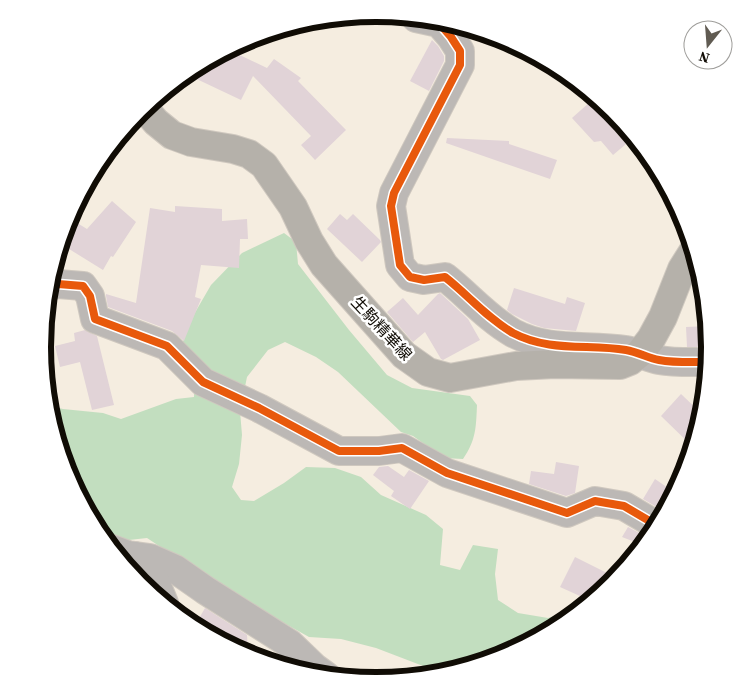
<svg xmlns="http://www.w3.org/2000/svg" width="753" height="695" font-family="'Source Serif 4','Noto Sans JP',serif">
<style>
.forest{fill:#c2debf}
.building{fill:#e1d3d7}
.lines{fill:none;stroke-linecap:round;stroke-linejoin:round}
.minor-casing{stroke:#cfc8bf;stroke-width:30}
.major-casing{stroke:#cfc8bf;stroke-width:30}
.minor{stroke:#bcb8b5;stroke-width:28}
.major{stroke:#b5b1aa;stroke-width:28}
.cycleway-casing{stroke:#fff;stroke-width:11}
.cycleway{stroke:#e8590c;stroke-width:8}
.labels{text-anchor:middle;stroke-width:5;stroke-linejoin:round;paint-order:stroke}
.street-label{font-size:16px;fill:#100c05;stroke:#fff}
.rim{fill:none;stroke:#100c05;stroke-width:6}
</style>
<rect width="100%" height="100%" fill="#f5ede0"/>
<path class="forest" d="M284 233 296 242 298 264 349 330 387 375 412 388 470 396 477 405C476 428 476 440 463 459L444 458 413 436 401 432 338 372 316 357 285 342 268 350 247 377 240 411 242 435 239 464 232 487 241 500 254 501 284 483 306 467 335 468 361 477 381 495 426 515 443 529 440 565 460 570 473 545 498 549 495 574 498 600 518 613 548 618 585 606 562 625 504 656 444 674 376 648 341 639 309 637 227 591 147 538 120 541 103 538 99 533 68 475 49 412 48 405 63 409 103 413 121 419 176 399 194 397 195 373 178 354 193 316 211 285 242 253Z"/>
<g class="building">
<polygon points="432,40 438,46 444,56 444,61 429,91 410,81"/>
<polygon points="229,50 267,68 274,59 301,78 298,81 346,130 315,160 301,145 311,136 253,76 241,100 186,74"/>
<polygon points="590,102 596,108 600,105 619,125 614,130 626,144 613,155 601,141 594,142 572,118"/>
<polygon points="447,138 509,141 509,144 557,160 550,179 446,143"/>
<polygon points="112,201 136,222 113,257 111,256 103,270 61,244 69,218 87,229"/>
<polygon points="175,206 222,209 222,221 247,219 248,239 240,239 239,268 201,265 195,297 201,299 184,341 172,331 108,307 106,296 106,294 136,303 150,208 175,212"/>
<polygon points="340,214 347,220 353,214 380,240 381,242 362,262 327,229"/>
<polygon points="514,288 565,304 567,297 585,303 576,331 544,328 532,324 512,314 507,310"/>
<polygon points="440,293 468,319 480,340 443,360 441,359 425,332 413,342 387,312 403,298 418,315 438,294"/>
<polygon points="708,326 710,347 687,347 686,327"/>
<polygon points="85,330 97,336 114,405 92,410 80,362 60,367 55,346 75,341 74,333"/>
<polygon points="681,394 703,415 693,447 661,416"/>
<polygon points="556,462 579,466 575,493 566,496 529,484 531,471 554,474"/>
<polygon points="388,466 404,477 409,470 429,481 410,509 391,496 394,491 373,475 379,467"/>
<polygon points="655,479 671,490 660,509 643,499"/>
<polygon points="628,527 643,535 640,544 622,537"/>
<polygon points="575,557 617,578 591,601 560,587"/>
<polygon points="205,608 247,635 248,652 197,622"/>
</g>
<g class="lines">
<g class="minor-casing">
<g id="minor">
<path d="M416 18 439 23 451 37 460 51V65L394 193 391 206 400 265 410 277 424 280 445 277C468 295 487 318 513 333 549 352 587 344 626 350 638 352 648 358 659 360 675 363 693 362 709 362"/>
<polyline points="49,286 58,284 83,286 90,296 95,319 167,346 203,382 259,408 339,451 379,451 402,448 447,473 567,513 595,501 624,506 658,526"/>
<polyline points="112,549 128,555 150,558 175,569 205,590 290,644 315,668 326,676"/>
<polyline points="134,556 155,581 164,603"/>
</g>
</g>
<g class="major-casing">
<polyline id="major" points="144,108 156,122 172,135 191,142 233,149 249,154 264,165 293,207 309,241 324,265 404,355 428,372 450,378 516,366 555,364 620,365 630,361 640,353 651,339 663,317 682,269 694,250"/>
</g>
<use href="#minor" class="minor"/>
<use href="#major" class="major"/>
<g class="cycleway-casing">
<g id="cycleway">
<path d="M416 18 439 23 451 37 460 51V65L394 193 391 206 400 265 410 277 424 280 445 277C468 295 487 318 513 333 549 352 587 344 626 350 638 352 648 358 659 360 675 363 693 362 709 362"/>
<polyline points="49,286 58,284 83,286 90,296 95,319 167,346 203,382 259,408 339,451 379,451 402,448 447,473 567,513 595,501 624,506 658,526"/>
</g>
</g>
<use href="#cycleway" class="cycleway"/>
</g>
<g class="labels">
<g class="street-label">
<text transform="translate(382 328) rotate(47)" y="6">生駒精華線</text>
</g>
</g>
<path d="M0 0H753V695H0ZM51 347a325 325 0 1 1 650 0a325 325 0 1 1-650 0Z" fill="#fff" fill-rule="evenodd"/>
<path class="rim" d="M51 347a325 325 0 1 1 650 0a325 325 0 1 1-650 0Z"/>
<g transform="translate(708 45) rotate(197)"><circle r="24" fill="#ffffff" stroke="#9f9e9b"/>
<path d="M0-4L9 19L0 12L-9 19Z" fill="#605b52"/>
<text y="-8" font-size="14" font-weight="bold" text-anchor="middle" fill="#100c05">N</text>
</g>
</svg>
